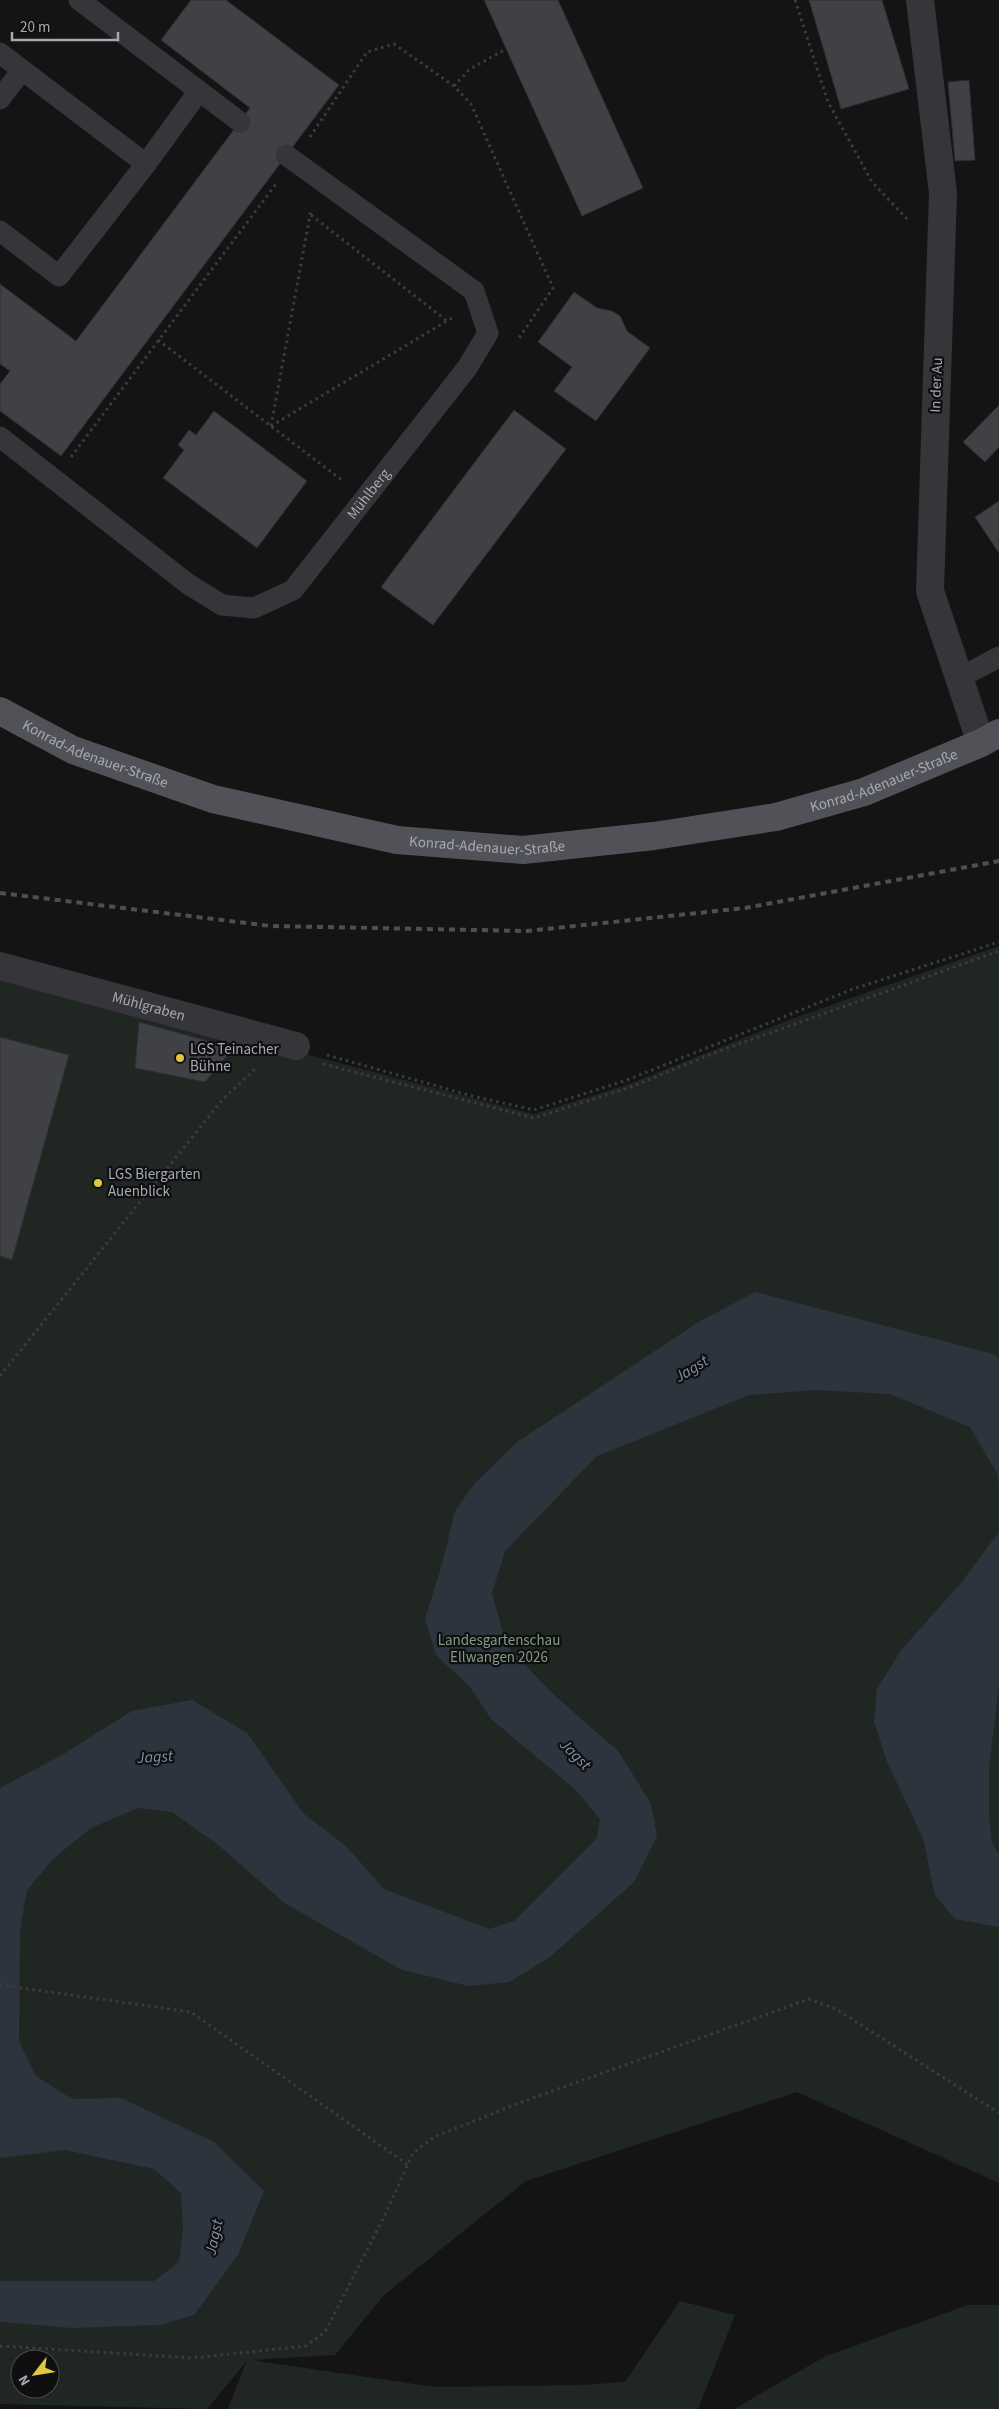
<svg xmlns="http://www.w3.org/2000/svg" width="999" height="2409" font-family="'Source Sans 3',sans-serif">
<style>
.green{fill:#202722;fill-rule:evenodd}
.water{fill:#2e343d}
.building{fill:#404145;stroke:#2e2e31}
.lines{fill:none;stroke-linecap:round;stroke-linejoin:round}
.path{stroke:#3b3c41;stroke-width:3;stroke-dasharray:2.5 4;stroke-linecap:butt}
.service{stroke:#35353a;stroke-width:21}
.minor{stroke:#35353a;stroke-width:28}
.primary{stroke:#515158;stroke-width:28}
.rail{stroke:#4e4f54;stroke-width:4;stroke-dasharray:6 5;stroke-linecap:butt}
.poi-dot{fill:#e0c740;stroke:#0f0f10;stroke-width:2}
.labels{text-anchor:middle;stroke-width:4.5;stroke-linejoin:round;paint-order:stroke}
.street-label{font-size:15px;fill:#a6a8b4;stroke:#0f0f10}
.poi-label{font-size:15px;fill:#a6a8b4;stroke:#0f0f10;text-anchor:start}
.park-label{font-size:15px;fill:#7f9d86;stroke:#0f0f10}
.water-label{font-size:16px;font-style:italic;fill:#8090ac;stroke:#0f0f10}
</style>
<rect width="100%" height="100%" fill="#141415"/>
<g class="green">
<path d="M999 946V2183L797 2092 526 2181 384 2295 335 2355 251 2360 435 2387 581 2385 625 2382 680 2301 735 2315 698 2409H228L246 2362 207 2409 0 2404V974L534 1114 629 1084 794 1018ZM20 2359H50V2389H20Z"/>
<polygon points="968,2305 999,2305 999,2409 734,2409 826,2356"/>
</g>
<g class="water">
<polygon points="755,1292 993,1354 999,1358 999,1508 998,1475 970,1427 890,1394 816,1390 749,1395 597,1456 505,1551 492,1593 506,1645 553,1694 619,1752 651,1804 657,1836 634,1882 550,1957 509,1982 469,1986 402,1970 286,1904 217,1844 172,1812 138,1808 91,1828 54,1858 27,1890 20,1930 19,2041 36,2076 72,2099 121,2098 214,2142 264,2191 238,2255 194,2315 160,2325 72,2328 0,2322 0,2281 154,2281 179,2262 183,2230 181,2193 154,2169 65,2150 0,2158 0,1788 62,1755 132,1711 192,1700 247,1733 304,1814 346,1846 384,1889 489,1929 514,1921 597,1838 600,1819 575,1789 491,1719 470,1687 436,1655 425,1619 443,1561 455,1511 474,1484 516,1443 697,1323"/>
<polygon points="999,1532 999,1685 989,1767 989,1818 992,1843 999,1855 999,1927 955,1919 935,1895 923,1838 887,1762 874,1721 877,1689 902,1649 961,1583"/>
</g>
<g class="building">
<polygon points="191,0 226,0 339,85 61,456 0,411 0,384 10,371 0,364 0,284 76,341 250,108 161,40"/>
<polygon points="484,0 558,0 643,188 582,216"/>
<polygon points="809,0 882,0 909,89 841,109"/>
<polygon points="969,80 975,160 955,161 948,82"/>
<polygon points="574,292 597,308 612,311 620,316 627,331 650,348 596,421 554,391 572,367 538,342"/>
<polygon points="999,405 999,447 985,462 963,442"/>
<polygon points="514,410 566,449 433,625 381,587"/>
<polygon points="214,411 307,481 257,548 163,478 184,450 178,445 189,430 196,435"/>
<polygon points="999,501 999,553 975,517"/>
<polygon points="139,1022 233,1048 205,1082 135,1068"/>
<polygon points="0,1037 69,1055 12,1260 0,1256"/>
</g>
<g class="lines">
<g class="path">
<polyline points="795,0 828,102 872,182 906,218 910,219"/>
<polyline points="454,86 470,69 506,49"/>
<polyline points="310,137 367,52 394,44 454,86 471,104 553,288 517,341"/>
<polyline points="311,215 447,321"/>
<polyline points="158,340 343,481"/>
<polyline points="271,426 311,210"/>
<polyline points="271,426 452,318"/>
<polyline points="71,457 276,184"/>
<polyline points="327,1055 472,1096 534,1110 627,1080 853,989 999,942"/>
<polyline points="323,1064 534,1118 631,1087 714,1053 999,951"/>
<polyline points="0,1376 223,1099 255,1069"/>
<polyline points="0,1985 191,2012 408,2165"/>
<polyline points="0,2346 193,2358 306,2346 325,2332 382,2221 413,2153 434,2137 522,2102 809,1999 836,2009 999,2113"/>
</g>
<g class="service">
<polyline points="79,0 240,122"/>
<polyline points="0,53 146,164 199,91"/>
<polyline points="0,99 22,70"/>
<polyline points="0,231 59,276 146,164"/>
<path id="s1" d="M0 437 188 584 222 605 254 608 293 590 467 368 488 333 474 291 286 155"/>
<polyline points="959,678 999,657"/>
</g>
<g class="minor">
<polyline points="920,0 943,193 930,591 981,743"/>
<path id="s2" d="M0 966 296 1046"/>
</g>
<path class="primary" id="s3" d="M0 711 73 750 213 799 397 840 523 850 654 836 776 817 864 792 981 743 999 733"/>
<polyline class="rail" points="0,893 271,926 527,931 745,908 999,861"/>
</g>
<g class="poi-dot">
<circle cx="180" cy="1058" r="5"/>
<circle cx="98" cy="1183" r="5"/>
</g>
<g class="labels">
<g class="street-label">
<text transform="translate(936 385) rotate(-88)" y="5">In der Au</text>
<text dy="5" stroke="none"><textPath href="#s1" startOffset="476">Mühlberg</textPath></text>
<text dy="5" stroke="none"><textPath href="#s3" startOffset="105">Konrad-Adenauer-Straße</textPath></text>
<text dy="5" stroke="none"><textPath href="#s3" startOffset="915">Konrad-Adenauer-Straße</textPath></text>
<text dy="5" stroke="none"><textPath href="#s3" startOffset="510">Konrad-Adenauer-Straße</textPath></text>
<text dy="5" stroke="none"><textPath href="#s2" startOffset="154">Mühlgraben</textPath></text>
</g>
<g class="poi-label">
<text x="190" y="1054">LGS Teinacher<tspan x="190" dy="17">Bühne</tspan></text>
<text x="108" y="1179">LGS Biergarten<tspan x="108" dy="17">Auenblick</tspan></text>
</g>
<g class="park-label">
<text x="499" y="1645">Landesgartenschau<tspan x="499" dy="17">Ellwangen 2026</tspan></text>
</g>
<g class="water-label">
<text transform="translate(691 1368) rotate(-32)" y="6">Jagst</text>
<text transform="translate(576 1754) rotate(45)" y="6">Jagst</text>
<text transform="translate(155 1756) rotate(-3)" y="6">Jagst</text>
<text transform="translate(213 2237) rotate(-78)" y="6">Jagst</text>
</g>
</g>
<g transform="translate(35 2374) rotate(239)"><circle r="24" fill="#0f0f10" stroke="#4b4c52"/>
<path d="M0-4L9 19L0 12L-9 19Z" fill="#e0c740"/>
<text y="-8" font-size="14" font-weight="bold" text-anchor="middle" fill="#a6a8b4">N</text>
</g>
<path d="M12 32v8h106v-8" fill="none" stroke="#a6a8b4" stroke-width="2.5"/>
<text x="20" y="32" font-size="15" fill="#a6a8b4" stroke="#0f0f10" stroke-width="4" paint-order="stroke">20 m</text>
</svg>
